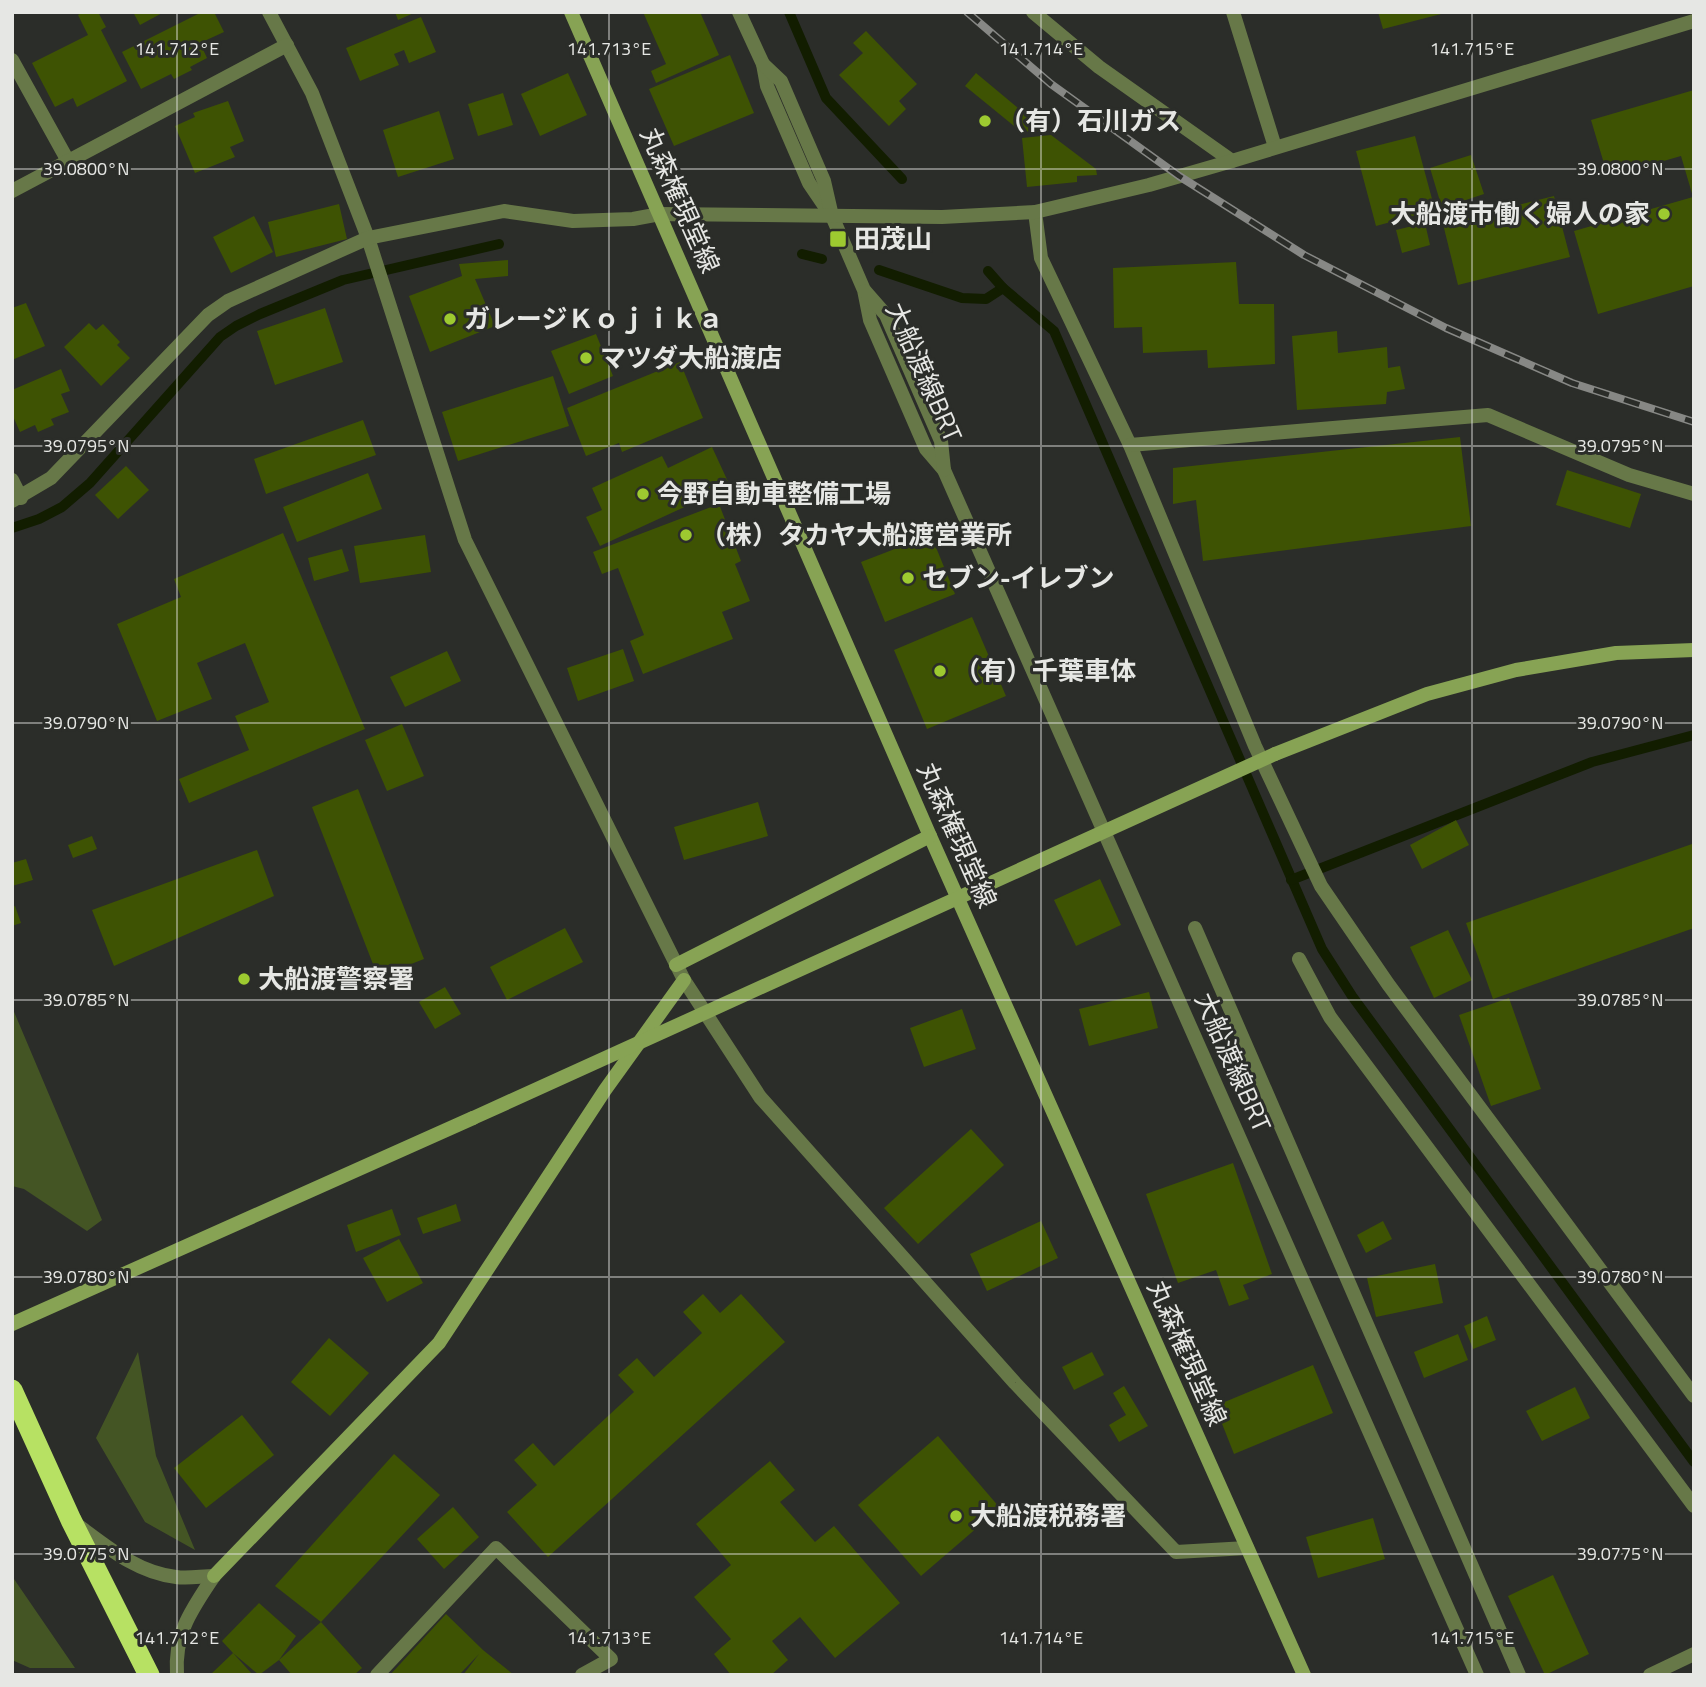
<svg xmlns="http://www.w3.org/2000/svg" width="1706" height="1687" font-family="'Titillium Web','Noto Sans JP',sans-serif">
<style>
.green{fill:#445524}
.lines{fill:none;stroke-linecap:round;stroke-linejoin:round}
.stream{stroke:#121d00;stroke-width:10}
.building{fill:#3e5303}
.lane{stroke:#677848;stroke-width:14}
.street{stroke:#677848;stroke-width:14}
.secondary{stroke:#87a354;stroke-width:14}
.highway{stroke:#b7e163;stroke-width:21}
.rail-casing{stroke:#878885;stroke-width:8}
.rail{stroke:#2b2d29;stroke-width:5;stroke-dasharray:16;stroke-linecap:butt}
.secondary-bridge{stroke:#87a354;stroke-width:14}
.ticks{fill:none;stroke:#e6e7e4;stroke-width:2;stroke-opacity:0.45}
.poi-dot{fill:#9dca30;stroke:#2b2d29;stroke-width:2.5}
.labels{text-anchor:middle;stroke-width:6;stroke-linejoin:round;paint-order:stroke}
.poi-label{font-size:26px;font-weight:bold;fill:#e6e7e4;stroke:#2b2d29;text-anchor:start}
.street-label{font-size:26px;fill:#e6e7e4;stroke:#2b2d29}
.ticks-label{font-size:18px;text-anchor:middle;fill:#e6e7e4;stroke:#2b2d29;stroke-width:6;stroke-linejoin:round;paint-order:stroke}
</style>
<rect width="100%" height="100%" fill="#2b2d29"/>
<g class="green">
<polygon points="12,1007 102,1220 87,1231 24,1189 12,1186"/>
<polygon points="138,1352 156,1456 195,1550 145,1522 96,1438"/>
<polygon points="12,1575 14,1579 75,1668 30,1668 12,1660"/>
</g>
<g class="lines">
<g class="stream">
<polyline points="789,12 826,98 902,179"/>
<polyline points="802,254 822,259"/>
<polyline points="879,270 962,298 986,299 1003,288"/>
<polyline points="988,271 1003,288 1054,331 1322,949 1352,996 1694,1462"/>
<polyline points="12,528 39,519 62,507 90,483 220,337 236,326 260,314 343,280 499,244"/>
<polyline points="1291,880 1592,762 1694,735"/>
</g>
</g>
<g class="building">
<polygon points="83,12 98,12 106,27 101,30 127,81 77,107 73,98 55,107 32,63 88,35 78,15"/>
<polygon points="133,12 164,12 140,25"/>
<polygon points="202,12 214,12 224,32 200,43 207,58 190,67 192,70 174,79 171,74 141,89 122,52"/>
<polygon points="395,12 416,12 398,20"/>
<polygon points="643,12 700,12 719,55 656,83 651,71 666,64"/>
<polygon points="1378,12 1445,12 1445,13 1383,29"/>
<polygon points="421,17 436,52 409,63 404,50 394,54 399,65 360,81 346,48"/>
<polygon points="866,31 917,84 899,101 906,109 889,126 839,75 863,53 853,43"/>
<polygon points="730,55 754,113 674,146 649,89"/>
<polygon points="568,73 587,115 540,136 521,94"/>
<polygon points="976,73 1042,128 1039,132 1020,131 965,86"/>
<polygon points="1694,90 1694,286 1598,314 1574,231 1693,197 1681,156 1608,177 1591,120"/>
<polygon points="503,93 513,125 478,136 468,104"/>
<polygon points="228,101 244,141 230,147 235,157 195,173 175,126 195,117 193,113"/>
<polygon points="439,111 454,159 398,177 383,130"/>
<polygon points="1051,135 1096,169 1097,175 1077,176 1077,182 1027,187 1022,138"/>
<polygon points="1415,136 1435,210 1376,226 1356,151"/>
<polygon points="1471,155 1484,194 1442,208 1430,168"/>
<polygon points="1554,196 1570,257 1458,285 1443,224"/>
<polygon points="339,204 347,239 276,257 268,222"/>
<polygon points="254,216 273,252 231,273 213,237"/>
<polygon points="1425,223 1430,245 1402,253 1396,230"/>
<polygon points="508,260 508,276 475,279 495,326 430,352 409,296 462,276 459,264"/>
<polygon points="1236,262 1239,304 1274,304 1275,364 1208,368 1207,350 1143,353 1142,327 1114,328 1113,268"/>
<polygon points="26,303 45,346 12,360 12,308"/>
<polygon points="325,308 343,362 275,385 257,331"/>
<polygon points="89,323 96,330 103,324 120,342 117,345 130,358 101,386 64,347"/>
<polygon points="1337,331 1338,353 1387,347 1388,368 1400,366 1405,389 1387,392 1386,404 1297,410 1292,336"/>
<polygon points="596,334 613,376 569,394 551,351"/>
<polygon points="680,362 703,418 622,452 619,443 586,456 567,408"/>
<polygon points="61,369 70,391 61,394 69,412 51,419 54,425 38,432 35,425 20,432 12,414 12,390"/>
<polygon points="553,376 569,426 458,461 442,412"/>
<polygon points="363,420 376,455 266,494 254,459"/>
<polygon points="1460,437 1471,526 1203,561 1196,500 1173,504 1173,468"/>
<polygon points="712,447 730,486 600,546 586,517 602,510 592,488 662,456 668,468"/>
<polygon points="126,466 149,490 118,519 95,495"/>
<polygon points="1567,470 1641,494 1630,528 1556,505"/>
<polygon points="368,473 382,509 297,542 283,507"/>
<polygon points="719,504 741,561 735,564 750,601 722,612 733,639 643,674 630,641 644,635 618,568 602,574 593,552"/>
<polygon points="283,533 365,729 189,803 179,779 249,750 235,716 269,702 245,643 197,663 212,699 157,721 117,624 181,597 174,579"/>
<polygon points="425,535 431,572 360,583 354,546"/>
<polygon points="931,535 955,594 885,622 861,562"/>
<polygon points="342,549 349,571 314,581 308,558"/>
<polygon points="972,617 1006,696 927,729 894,650"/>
<polygon points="623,649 634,681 578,701 567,668"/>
<polygon points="447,651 461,681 405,707 390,677"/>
<polygon points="402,724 424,776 387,791 365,740"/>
<polygon points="358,789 424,959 378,977 312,807"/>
<polygon points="758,802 768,836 684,860 674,827"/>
<polygon points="1456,820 1469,845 1422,869 1410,845"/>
<polygon points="92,836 97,849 73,858 68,845"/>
<polygon points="1692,844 1694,850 1694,928 1493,999 1466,923"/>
<polygon points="257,850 274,896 114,966 92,910"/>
<polygon points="26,859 33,880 12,886 12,863"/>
<polygon points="1100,879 1121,925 1076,946 1054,900"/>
<polygon points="15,906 21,923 12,926 12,907"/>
<polygon points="565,928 583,962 507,1000 490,967"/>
<polygon points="1448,930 1472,980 1434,998 1410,947"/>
<polygon points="445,987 461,1014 435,1029 419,1002"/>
<polygon points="1149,992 1158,1028 1089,1046 1079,1009"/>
<polygon points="1509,998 1541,1089 1491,1106 1459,1015"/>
<polygon points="962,1009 976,1049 924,1067 910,1028"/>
<polygon points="971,1129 1004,1165 918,1244 884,1208"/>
<polygon points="1233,1163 1272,1274 1243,1285 1249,1299 1229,1306 1216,1270 1178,1283 1146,1194"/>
<polygon points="456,1204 461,1221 423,1234 417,1218"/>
<polygon points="392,1209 401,1235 356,1252 347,1225"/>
<polygon points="1041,1221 1058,1258 987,1291 970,1254"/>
<polygon points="1383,1221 1392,1239 1366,1253 1357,1235"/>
<polygon points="399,1239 423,1283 387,1302 363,1258"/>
<polygon points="1435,1264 1443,1303 1376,1317 1367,1278"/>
<polygon points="703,1294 720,1313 741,1294 785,1342 548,1557 507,1512 537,1485 514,1460 533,1443 554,1466 634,1392 618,1375 637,1358 654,1377 702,1333 683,1312"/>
<polygon points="1487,1316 1496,1340 1473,1349 1464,1326"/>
<polygon points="1458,1334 1468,1360 1424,1378 1414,1352"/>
<polygon points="329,1338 369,1373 330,1416 291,1382"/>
<polygon points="1092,1352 1104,1375 1074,1390 1062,1367"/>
<polygon points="1313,1365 1333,1413 1234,1454 1215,1406"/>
<polygon points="1124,1386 1148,1426 1119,1442 1109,1425 1126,1415 1113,1393"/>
<polygon points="1575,1387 1590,1418 1542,1441 1526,1411"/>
<polygon points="242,1415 274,1455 206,1508 174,1468"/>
<polygon points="938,1436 1000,1508 921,1576 858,1505"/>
<polygon points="394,1454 440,1495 321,1622 275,1586"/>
<polygon points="770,1461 795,1490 780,1502 815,1542 834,1526 900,1603 835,1658 800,1617 772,1641 788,1660 771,1675 731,1675 714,1654 731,1639 694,1597 731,1565 696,1524"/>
<polygon points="453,1507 479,1537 444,1569 417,1539"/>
<polygon points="1373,1518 1385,1559 1318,1578 1306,1537"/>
<polygon points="1553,1575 1589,1654 1545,1675 1508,1596"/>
<polygon points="259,1603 296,1636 279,1660 321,1622 362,1668 354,1675 292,1675 279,1660 259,1675 233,1653 253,1675 210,1675 233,1653 222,1641"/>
<polygon points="446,1614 483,1650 514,1675 463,1675 479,1654 459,1675 390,1675"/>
</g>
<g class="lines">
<g class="lane">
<polyline points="739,12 763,64 767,86 809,183 828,211"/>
<polyline points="763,64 781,81 824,181 832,216 864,290 870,320 926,449 944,470 1477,1675"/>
<polyline points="865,291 886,315 941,441 944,470"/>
</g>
<g class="street">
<polyline points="269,12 312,93 368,238 465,540 684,980 760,1097 1015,1383 1176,1552 1247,1548"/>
<polyline points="1033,12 1099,67 1232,161"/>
<polyline points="1233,12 1275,147"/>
<polyline points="12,60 68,161"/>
<polyline points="12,191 287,45"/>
<polyline points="1035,212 1041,258 1130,445 1255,746 1321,886 1388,984 1694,1396"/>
<polyline points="1130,445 1488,415 1629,475 1694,494"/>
<polyline points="12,480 21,498"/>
<polyline points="12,501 51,478 208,315 228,301 368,238 504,211 573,221 633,219 660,214 942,217 1035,212 1149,185 1232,161 1694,21"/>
<polyline points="1195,928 1519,1675"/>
<polyline points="1299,959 1330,1017 1694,1506"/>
<path d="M76 1524C106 1546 137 1573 176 1577 188 1579 202 1576 214 1576"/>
<path d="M177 1675C174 1633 192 1609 214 1576"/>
<polyline points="377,1675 496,1548 611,1659 582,1675"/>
<polyline points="1650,1675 1694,1654"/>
</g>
<g class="secondary">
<polyline points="571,12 930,836 1304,1675"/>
<polyline points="1275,754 1427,694 1516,670 1616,653 1694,650"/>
<polyline points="676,965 930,836"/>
<polyline points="12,1324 473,1118"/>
<polyline points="214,1576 439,1343 605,1090 684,980"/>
</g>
<polyline class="highway" points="12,1390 71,1520 149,1675"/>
<g class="rail-casing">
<polyline id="rail" points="967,12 1051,84 1179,176 1304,255 1446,328 1572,383 1694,422"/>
</g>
<use href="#rail" class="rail"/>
<polyline class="secondary-bridge" points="473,1118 1275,754"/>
</g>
<path class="ticks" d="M177 12V1675M609 12V1675M1041 12V1675M1472 12V1675M12 169H1694M12 446H1694M12 723H1694M12 1000H1694M12 1277H1694M12 1554H1694"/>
<g class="poi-dot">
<circle cx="985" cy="121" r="7"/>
<circle cx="1664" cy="214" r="7"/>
<rect x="829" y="230" width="18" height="18" rx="3.5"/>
<circle cx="450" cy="319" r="7"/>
<circle cx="586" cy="358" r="7"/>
<circle cx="643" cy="494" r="7"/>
<circle cx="686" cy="535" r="7"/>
<circle cx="908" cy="578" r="7"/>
<circle cx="940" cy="671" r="7"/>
<circle cx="244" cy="979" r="7"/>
<circle cx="956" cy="1516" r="7"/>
</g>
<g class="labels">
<g class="poi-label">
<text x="999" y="130">（有）石川ガス</text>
<text x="1650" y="223" text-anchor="end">大船渡市働く婦人の家</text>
<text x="854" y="248">田茂山</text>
<text x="464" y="328">ガレージＫｏｊｉｋａ</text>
<text x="600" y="367">マツダ大船渡店</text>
<text x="657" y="503">今野自動車整備工場</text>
<text x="700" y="544">（株）タカヤ大船渡営業所</text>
<text x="922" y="587">セブン-イレブン</text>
<text x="954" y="680">（有）千葉車体</text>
<text x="258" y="988">大船渡警察署</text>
<text x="970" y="1525">大船渡税務署</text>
</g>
<g class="street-label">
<text transform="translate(680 200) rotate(66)" y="9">丸森権現堂線</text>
<text transform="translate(924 372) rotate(66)" y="9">大船渡線BRT</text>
<text transform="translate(957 835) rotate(66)" y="9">丸森権現堂線</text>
<text transform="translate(1233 1062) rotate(66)" y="9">大船渡線BRT</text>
<text transform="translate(1187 1353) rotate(66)" y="9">丸森権現堂線</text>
</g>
</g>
<g class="ticks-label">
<text x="177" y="55">141.712°E</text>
<text x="609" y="55">141.713°E</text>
<text x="1041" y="55">141.714°E</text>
<text x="1472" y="55">141.715°E</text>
<text x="86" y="175">39.0800°N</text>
<text x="1620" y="175">39.0800°N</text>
<text x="86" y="452">39.0795°N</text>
<text x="1620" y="452">39.0795°N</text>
<text x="86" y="729">39.0790°N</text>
<text x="1620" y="729">39.0790°N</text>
<text x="86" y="1006">39.0785°N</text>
<text x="1620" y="1006">39.0785°N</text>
<text x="86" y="1283">39.0780°N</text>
<text x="1620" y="1283">39.0780°N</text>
<text x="86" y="1560">39.0775°N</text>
<text x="1620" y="1560">39.0775°N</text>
<text x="177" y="1644">141.712°E</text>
<text x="609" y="1644">141.713°E</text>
<text x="1041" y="1644">141.714°E</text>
<text x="1472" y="1644">141.715°E</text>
</g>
<rect width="1706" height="1687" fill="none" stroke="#e6e7e4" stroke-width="28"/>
</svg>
